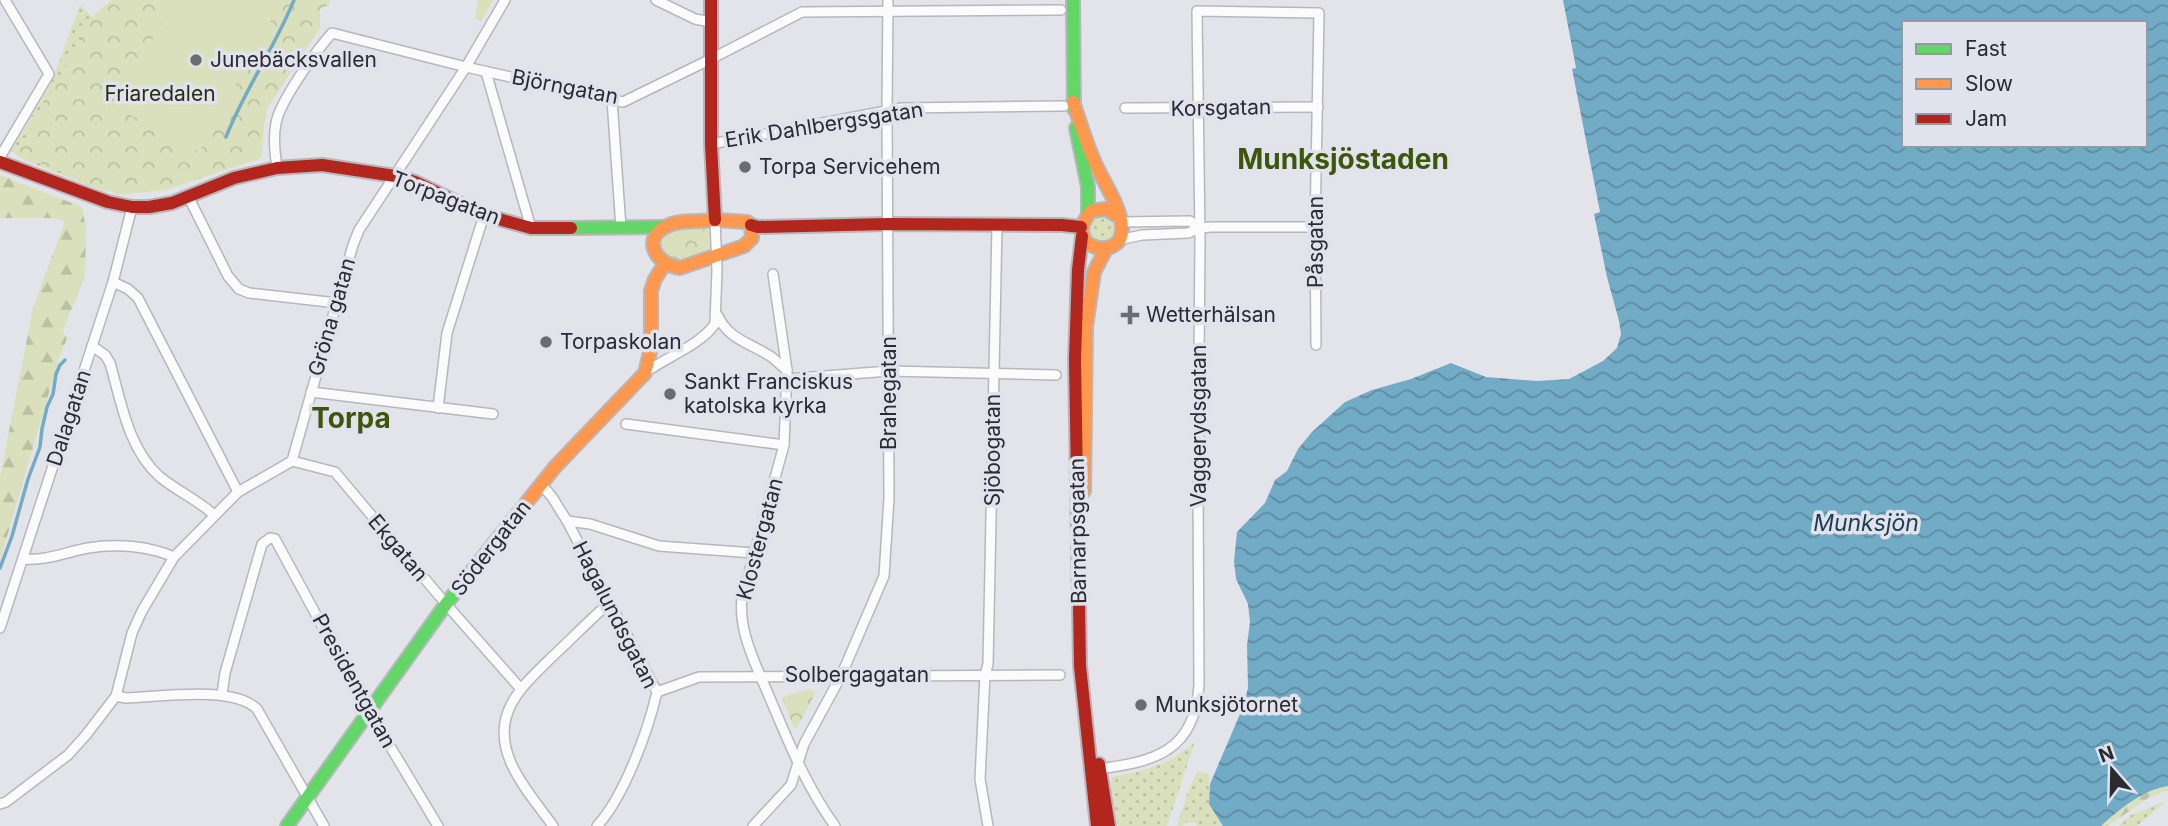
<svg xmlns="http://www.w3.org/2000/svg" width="2168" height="826" font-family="Inter,sans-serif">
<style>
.grass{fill:url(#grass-dots)}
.forest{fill:url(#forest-firs)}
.park{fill:url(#park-crowns)}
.garden{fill:#dae0bc}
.water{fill:url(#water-waves);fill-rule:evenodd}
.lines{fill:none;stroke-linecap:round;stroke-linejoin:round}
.stream{stroke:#72abc6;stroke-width:3.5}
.street-casing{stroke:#b6b7bc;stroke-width:12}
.fast-casing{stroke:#b6b7bc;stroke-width:16}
.slow-casing{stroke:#b6b7bc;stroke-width:16}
.jam-casing{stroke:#b6b7bc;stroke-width:16}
.street{stroke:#fbfbfc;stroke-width:9}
.fast{stroke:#63d668;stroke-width:12}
.slow{stroke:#ff974d;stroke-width:12}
.jam{stroke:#b3261e;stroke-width:12}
.poi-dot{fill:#6b6c70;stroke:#e0e2ed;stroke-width:2.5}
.labels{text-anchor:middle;stroke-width:7;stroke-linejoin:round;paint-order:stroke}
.poi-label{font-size:21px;fill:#2a2b2f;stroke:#e0e2ed;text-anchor:start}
.street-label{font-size:21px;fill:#2a2b2f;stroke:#e0e2ed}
.park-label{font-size:21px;fill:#2b2e0e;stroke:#e0e2ed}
.water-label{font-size:23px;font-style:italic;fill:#1b3e4f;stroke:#e0e2ed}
.district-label{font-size:28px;font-weight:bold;fill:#3f550a;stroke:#e0e2ed}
</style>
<defs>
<pattern id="grass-dots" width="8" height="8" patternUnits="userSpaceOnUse" patternTransform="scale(1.75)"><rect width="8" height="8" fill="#dae0bc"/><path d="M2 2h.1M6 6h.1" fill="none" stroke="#bbc0a2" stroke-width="1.8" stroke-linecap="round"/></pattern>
<pattern id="forest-firs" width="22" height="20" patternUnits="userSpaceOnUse" patternTransform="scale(1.75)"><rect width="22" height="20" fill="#dae0bc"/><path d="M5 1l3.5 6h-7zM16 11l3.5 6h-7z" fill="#bbc0a2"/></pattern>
<pattern id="park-crowns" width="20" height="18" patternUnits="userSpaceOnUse" patternTransform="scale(1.75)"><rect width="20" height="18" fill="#dae0bc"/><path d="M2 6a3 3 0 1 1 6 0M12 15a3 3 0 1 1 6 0" fill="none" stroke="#bbc0a2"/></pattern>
<pattern id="water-waves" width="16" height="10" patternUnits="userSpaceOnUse" patternTransform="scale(1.75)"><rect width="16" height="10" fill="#72abc6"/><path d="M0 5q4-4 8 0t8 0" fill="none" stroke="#5e8ba1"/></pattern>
</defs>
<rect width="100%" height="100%" fill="#e3e4ea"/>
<g class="grass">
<polygon points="80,5 100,24 99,129 106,192 24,160 11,151 51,84"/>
<path d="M1097 214C1108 214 1118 218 1116 230 1113 260 1066 233 1097 214Z"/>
<path d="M1195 741 1167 826H1118L1110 785 1112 777C1144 771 1171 765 1195 741Z"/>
<polygon points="1198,771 1209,775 1209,804 1223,826 1197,826 1196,823 1186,822 1183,826 1177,826 1189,788"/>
<polygon points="2168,800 2137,826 2119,826 2131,815"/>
</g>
<g class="forest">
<polygon points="0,175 82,207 86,229 85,277 63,330 67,339 60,355 0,561 0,477 33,308 65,221 55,218 0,218"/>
<path d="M2168 786V791L2151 796 2108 826H2101C2120 809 2142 790 2168 786Z"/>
</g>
<g class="park">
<polygon points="112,0 330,0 329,5 320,9 320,28 268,107 264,125 262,156 259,159 165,190 119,195 17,154 96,13"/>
<polygon points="478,0 493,0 481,21 475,18"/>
<polygon points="709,229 710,253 679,262 664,258 661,250 662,238 668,233 677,230"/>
<polygon points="809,689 816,692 797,728 794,729 782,697"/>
</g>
<polygon class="garden" points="174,0 252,0 275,13 199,152 116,107"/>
<path class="water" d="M1563 0H2168V786C2142 790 2120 809 2101 826H1223L1209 804 1210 784 1243 707 1248 688 1247 645 1250 622 1248 604 1236 579 1234 561 1237 532 1265 503 1275 480 1287 471 1298 449 1312 432 1345 402 1372 390 1411 379 1451 363 1486 377 1537 381 1569 379 1603 361 1617 348 1621 334 1619 321 1607 277 1594 214 1600 212 1572 69 1576 68ZM1904 23H2145V145H1904Z"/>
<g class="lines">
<g class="stream">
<path d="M226 137C245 89 275 47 294 0"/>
<polyline points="0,568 12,536 28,479 40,447 42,429 47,407 53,394 56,374 60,365 65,360"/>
</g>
<g class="street-casing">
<g id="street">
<polyline points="656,0 695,19 711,22"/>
<polyline points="486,72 531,228"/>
<polyline points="612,100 621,228"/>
<polyline points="1125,108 1318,107"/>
<polyline points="711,144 902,108 1064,106"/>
<polyline points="0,157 49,74 5,0"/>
<path d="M277 168C275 153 273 138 276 123 280 101 316 51 332 33L466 67 623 102 711 59 802 12 1061 10"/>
<polyline points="189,198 228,276 239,289 249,293 337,303"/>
<polyline points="1121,222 1190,221 1200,228"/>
<polyline points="1119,240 1142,235 1188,233 1200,228 1211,227 1315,227"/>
<path d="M773 274 787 370 784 445 742 598C738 631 756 665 769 696 788 741 806 786 835 826"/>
<polyline points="113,282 128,289 138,298 238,492"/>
<path d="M718 316C728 339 750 343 770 356 776 360 781 366 787 370"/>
<path d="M92 346 105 355 110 363C121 401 128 449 160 477 177 491 198 500 214 515"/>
<path d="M645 373C667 356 698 347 715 324L717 270 715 220"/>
<polyline points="787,379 889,371 1056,375"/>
<polyline points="311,392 493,414"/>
<polyline points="438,408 447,333 484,215"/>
<polyline points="626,424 784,445"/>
<polyline points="292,461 335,472 446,604 520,688"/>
<path d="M541 484 552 497 567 521 657 692C648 731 624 797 597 826"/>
<polyline points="567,521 590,524 659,546 754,553"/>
<path d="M24 559C47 561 66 552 88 548 116 543 149 546 174 557"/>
<polyline points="0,628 113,282 132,207"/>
<polyline points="657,692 699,677 1060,675"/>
<polyline points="222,694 225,673 262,544 270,538 275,539 364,703 438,826"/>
<path d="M116 696 126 698C159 697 233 685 257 709L324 826"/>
<path d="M1097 769C1154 762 1195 752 1199 685L1198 482 1200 239 1197 11 1319 13 1315 227 1316 345"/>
<polyline points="0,804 6,802 68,755 86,735 116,696 132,633 142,611 174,557 238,492 292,461 353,245 359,230 466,67 505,0"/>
<path d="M553 826C539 806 521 786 511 763 490 715 520 688 552 657 568 642 583 627 599 612L610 603"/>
<polyline points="753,826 791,785 804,744 841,676 884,576 889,498 887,111 888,0"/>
<polyline points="988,826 980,779 985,675 988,664 997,225"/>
</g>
</g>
<g class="fast-casing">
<g id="fast">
<polyline points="1073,0 1074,109"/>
<polyline points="1076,128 1088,187 1088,213"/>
<polyline points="571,228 664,227"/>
<polyline points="287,826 446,604 495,542"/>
</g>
</g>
<g class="slow-casing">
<g id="slow">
<path d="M1073 102C1080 122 1086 143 1095 163 1103 181 1121 208 1122 227 1125 263 1059 250 1091 211L1106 209 1119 217"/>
<path d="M715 220 747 222 751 225 752 238 744 246 680 268C657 265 641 240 665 227 679 219 699 222 715 220Z"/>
<polyline points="1084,491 1086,327 1094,272 1106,249"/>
<polyline points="495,542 555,467 645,373 651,348 651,291 655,279 664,265"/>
</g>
</g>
<g class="jam-casing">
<g id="jam">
<polyline points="711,0 711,144 715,220"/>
<polyline points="0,162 108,202 132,207 149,207 172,203 234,178 277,168 322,165 395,176 415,182 484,215 531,228 571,228"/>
<polyline points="751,225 758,227 888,224 1062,225 1081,227"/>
<polyline points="1082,236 1078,270 1075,359 1080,666 1097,826"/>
<polyline points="1099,764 1109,826"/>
</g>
</g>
<use href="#street" class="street"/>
<use href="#fast" class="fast"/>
<use href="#slow" class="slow"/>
<use href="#jam" class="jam"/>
</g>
<g class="poi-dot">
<circle cx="196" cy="60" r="7"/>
<circle cx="745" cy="167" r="7"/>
<path d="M1126.5 304.5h7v7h7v7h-7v7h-7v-7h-7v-7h7z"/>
<circle cx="546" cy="342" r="7"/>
<circle cx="670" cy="394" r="7"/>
<circle cx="1141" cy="705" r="7"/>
</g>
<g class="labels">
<g class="poi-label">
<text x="210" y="67">Junebäcksvallen</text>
<text x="759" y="174">Torpa Servicehem</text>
<text x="1146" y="322">Wetterhälsan</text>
<text x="560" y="349">Torpaskolan</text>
<text x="684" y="389">Sankt Franciskus<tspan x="684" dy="24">katolska kyrka</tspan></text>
<text x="1155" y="712">Munksjötornet</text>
</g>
<g class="street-label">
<text transform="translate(565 87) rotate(11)" y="7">Björngatan</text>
<text transform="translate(1221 108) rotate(-1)" y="7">Korsgatan</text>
<text transform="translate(824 125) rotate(-9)" y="7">Erik Dahlbergsgatan</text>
<text transform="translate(446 198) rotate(21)" y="7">Torpagatan</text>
<text transform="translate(1316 242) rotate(-90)" y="7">Påsgatan</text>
<text transform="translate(332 317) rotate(-74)" y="7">Gröna gatan</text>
<text transform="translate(889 393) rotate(-90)" y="7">Brahegatan</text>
<text transform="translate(69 418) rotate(-72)" y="7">Dalagatan</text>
<text transform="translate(1199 426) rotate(-90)" y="7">Vaggerydsgatan</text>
<text transform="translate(993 450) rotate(-90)" y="7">Sjöbogatan</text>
<text transform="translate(1078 531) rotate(-91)" y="7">Barnarpsgatan</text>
<text transform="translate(760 539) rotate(-75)" y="7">Klostergatan</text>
<text transform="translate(398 548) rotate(50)" y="7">Ekgatan</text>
<text transform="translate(491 548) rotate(-52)" y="7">Södergatan</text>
<text transform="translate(615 615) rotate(63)" y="7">Hagalundsgatan</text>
<text x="857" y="682">Solbergagatan</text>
<text transform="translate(354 681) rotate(61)" y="7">Presidentgatan</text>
</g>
<g class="park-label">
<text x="160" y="101">Friaredalen</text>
</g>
<g class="water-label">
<text x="1866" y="531">Munksjön</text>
</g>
<g class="district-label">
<text x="1343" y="169">Munksjöstaden</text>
<text x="351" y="428">Torpa</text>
</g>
</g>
<rect x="1902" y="21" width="245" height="126" fill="#e0e2ed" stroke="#9799a1" stroke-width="2"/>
<rect x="1916" y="44" width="35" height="10" fill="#63d668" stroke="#9799a1" stroke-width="2"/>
<text x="1965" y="56" font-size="21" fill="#2a2b2f">Fast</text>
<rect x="1916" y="79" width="35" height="10" fill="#ff974d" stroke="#9799a1" stroke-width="2"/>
<text x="1965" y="91" font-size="21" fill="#2a2b2f">Slow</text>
<rect x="1916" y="114" width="35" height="10" fill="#b3261e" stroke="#9799a1" stroke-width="2"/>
<text x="1965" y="126" font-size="21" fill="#2a2b2f">Jam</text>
<g transform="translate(2112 770) rotate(340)" stroke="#e0e2ed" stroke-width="5" paint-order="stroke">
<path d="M0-5L12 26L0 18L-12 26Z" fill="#2a2b2f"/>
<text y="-10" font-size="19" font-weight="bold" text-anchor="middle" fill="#2a2b2f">N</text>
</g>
</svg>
